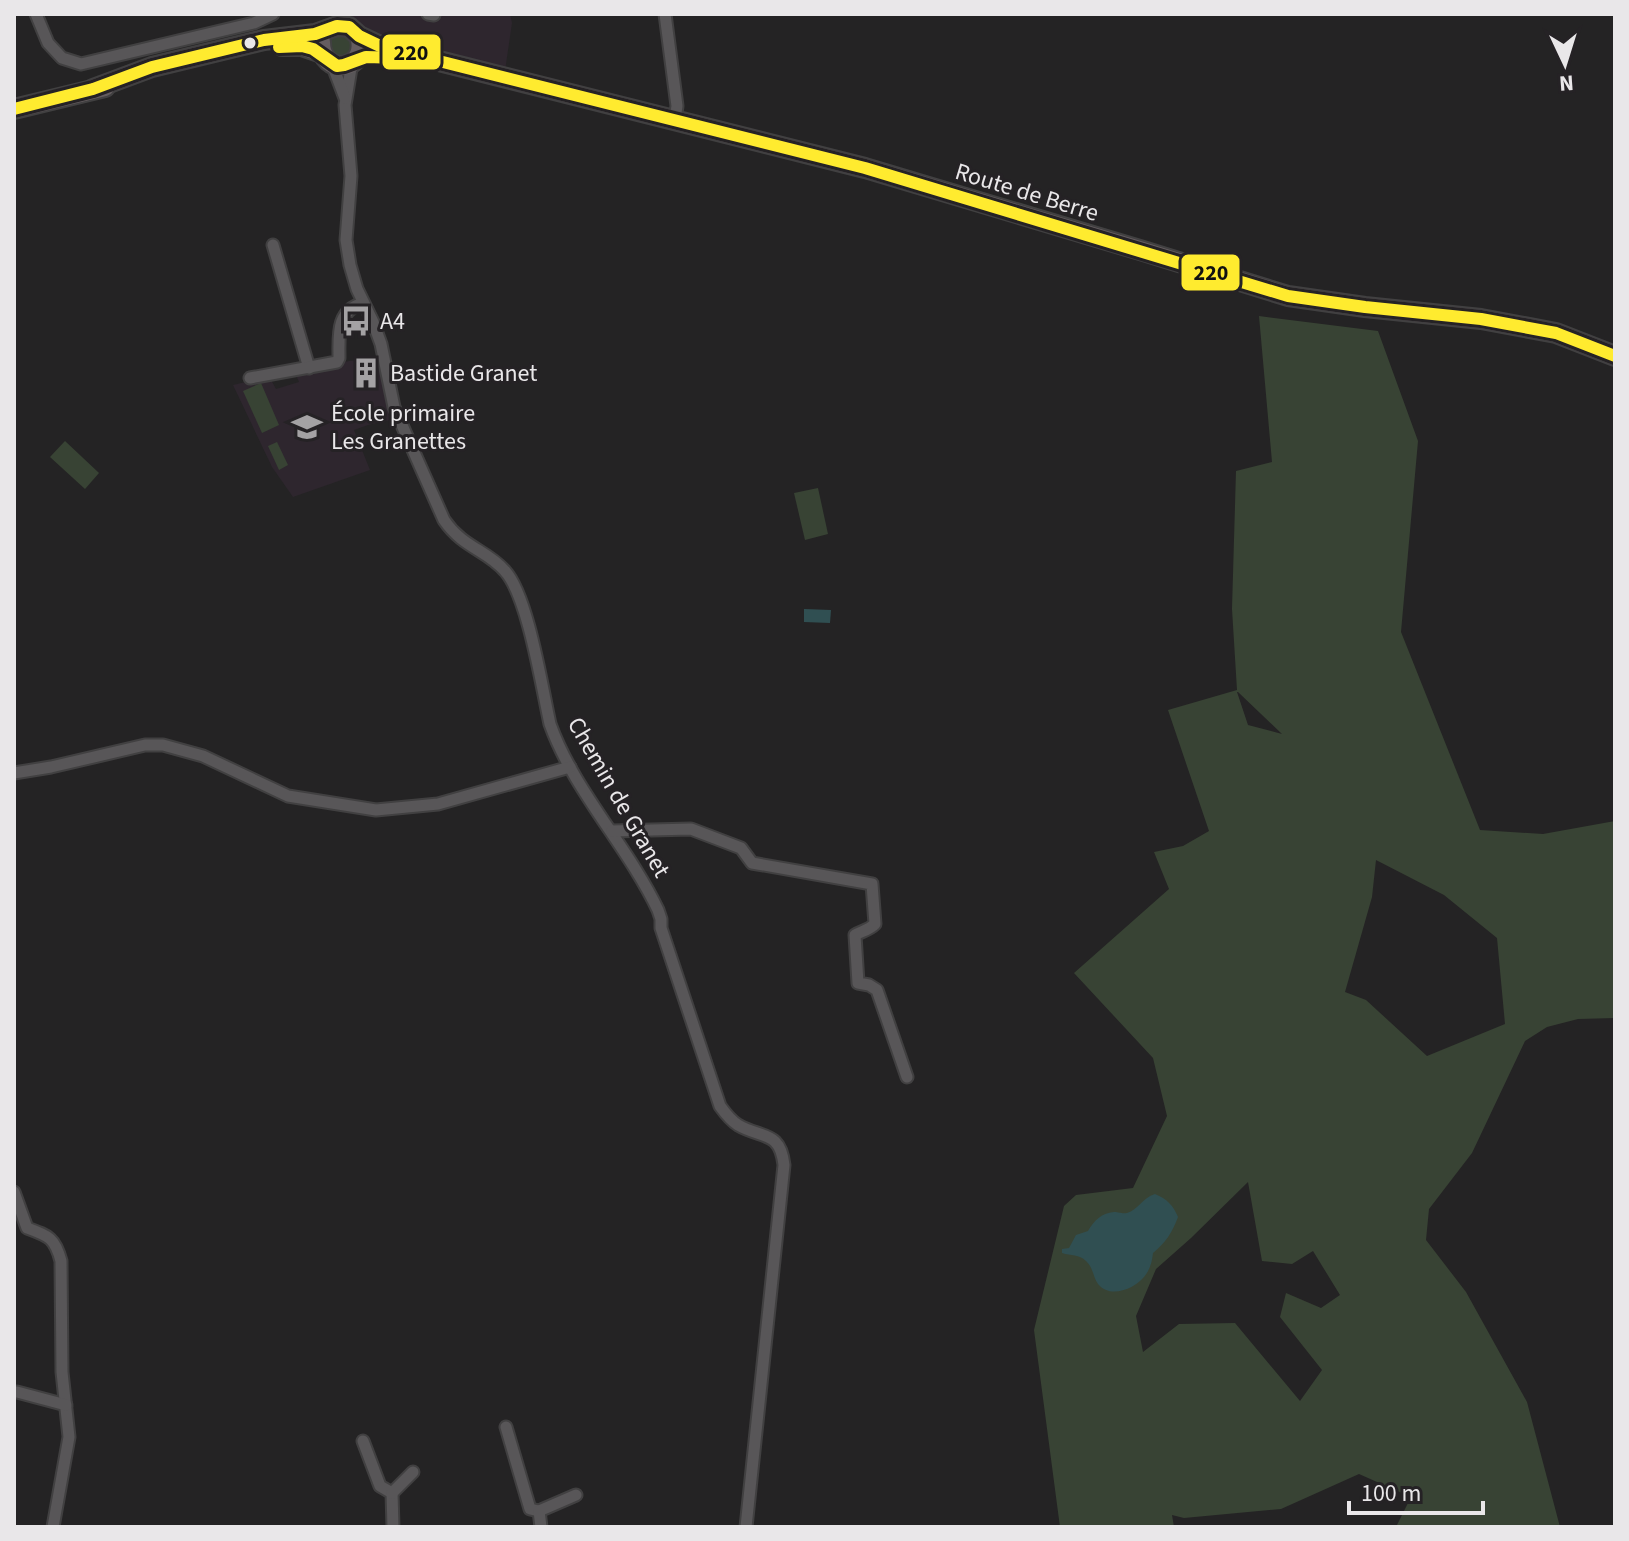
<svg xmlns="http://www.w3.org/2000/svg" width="1629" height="1541" font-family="'Source Sans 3',sans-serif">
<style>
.built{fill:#2e262e}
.green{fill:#384334;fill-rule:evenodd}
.water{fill:#304f52}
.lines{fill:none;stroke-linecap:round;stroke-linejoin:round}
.street-casing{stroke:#414041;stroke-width:15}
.primary-casing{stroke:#414041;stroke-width:22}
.street{stroke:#585658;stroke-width:11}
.primary{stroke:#655d60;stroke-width:18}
.bus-1-casing{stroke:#252225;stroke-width:18}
.bus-1{stroke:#ffeb2f;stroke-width:12}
.bus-dot{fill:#e9e7e9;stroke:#252225;stroke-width:3}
.labels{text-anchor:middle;stroke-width:6;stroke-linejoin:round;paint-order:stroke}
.street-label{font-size:24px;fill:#e9e7e9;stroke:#252225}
.poi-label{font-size:24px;fill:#e9e7e9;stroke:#252225;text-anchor:start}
.line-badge{stroke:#252225;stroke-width:3}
.pale-badge-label{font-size:22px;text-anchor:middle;font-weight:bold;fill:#111}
</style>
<rect width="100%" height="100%" fill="#242324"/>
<g class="built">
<polygon points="350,14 510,14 512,23 505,71 373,38"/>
<polygon points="382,358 394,419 368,425 354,430 370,470 293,497 272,467 233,385 262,378 271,380 276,389 299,382 296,375 298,373 349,361"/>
</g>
<g class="green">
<circle cx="341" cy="45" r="11"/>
<path d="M1259 316 1378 331 1418 441 1401 632 1480 830 1543 834 1615 821V1018L1578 1019 1547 1027 1525 1041 1472 1153 1429 1209 1426 1240 1466 1292 1527 1402 1560 1527H1396L1411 1497 1359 1474 1281 1509 1184 1518 1172 1515 1174 1527H1060L1034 1330 1064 1206 1076 1195 1133 1188 1167 1116 1153 1058 1074 973 1169 889 1154 852 1183 846 1209 831 1168 710 1237 690 1232 609 1236 471 1272 462ZM1237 692H1238L1282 734 1248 725ZM1376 860 1444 895 1497 938 1505 1024 1427 1056 1366 1000 1345 992 1372 897ZM1248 1182 1262 1261 1292 1264 1313 1251 1340 1295 1321 1308 1286 1293 1280 1317 1322 1370 1300 1401 1235 1323 1179 1324 1143 1352 1136 1316 1156 1269 1191 1238Z"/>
<polygon points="261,383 279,425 262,433 243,391"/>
<polygon points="65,441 99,473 85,489 50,457"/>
<polygon points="277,442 288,465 279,470 268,446"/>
<polygon points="818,488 828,534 805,540 794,493"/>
</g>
<g class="water">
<polygon points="804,609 831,610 830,623 804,622"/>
<path d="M1155 1194C1167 1199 1173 1205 1178 1217 1172 1233 1166 1242 1153 1253 1152 1262 1150 1270 1144 1277 1134 1289 1110 1299 1098 1284 1093 1277 1093 1267 1086 1261 1079 1254 1071 1256 1062 1253V1249L1069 1248 1076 1235 1088 1231C1094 1221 1101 1213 1114 1212 1120 1212 1121 1214 1127 1213 1138 1210 1142 1198 1155 1194Z"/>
</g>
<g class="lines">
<g class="street-casing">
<g id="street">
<polyline points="36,14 48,43 62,58 81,64 254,23 273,14"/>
<polyline points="428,14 434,15"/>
<polyline points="665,14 677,106 675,119"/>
<path d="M352 62 345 105 351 176 346 240 350 265 357 289 373 322 381 344 394 407 444 520C463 548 487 550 505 571 528 596 542 688 550 724 574 791 627 845 658 910L661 919V928L720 1106C725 1113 730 1120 738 1125 762 1139 780 1130 784 1165L746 1527"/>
<polyline points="332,64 345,98"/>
<polyline points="273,245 309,368"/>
<path d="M250 378 337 362 339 358C339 334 336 311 363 303"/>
<polyline points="14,773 51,767 145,745 163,745 203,756 288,796 376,810 438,804 570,767"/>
<path d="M612 831 691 829 741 848 752 863 872 884 875 924C869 930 862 931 855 935L858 983 869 985 877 990 907 1077"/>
<path d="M14 1192 27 1228C49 1236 55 1238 61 1261L62 1372 69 1437 53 1527"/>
<polyline points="17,1392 66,1405"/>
<polyline points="506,1427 530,1509 539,1511"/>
<polyline points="363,1441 380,1486 392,1493 393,1527"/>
<polyline points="392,1493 413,1472"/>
<polyline points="541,1527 539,1511 576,1495"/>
</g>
</g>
<g class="primary-casing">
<g id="primary">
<path d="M321 42C321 78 370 71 359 36"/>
<polyline points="282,46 302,46 322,53"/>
<polyline points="93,89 152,67 264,40 315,34 337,26 349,27 359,36 380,46 411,52 427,58 865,168 1140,250 1288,296 1365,307 1481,319 1556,333 1615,356"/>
<polyline points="14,109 105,87"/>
</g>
</g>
<use href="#street" class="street"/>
<use href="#primary" class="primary"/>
<g class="bus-1-casing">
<g id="bus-1">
<polyline points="279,47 302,46 313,49 337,66 344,65 366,57 400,58"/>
<polyline points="14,109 93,89 152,67 264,40 315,34 337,26 349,27 359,36 380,46 411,52 427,58 865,168 1288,296 1365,307 1481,319 1556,333 1615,356"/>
</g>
</g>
<use href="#bus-1" class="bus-1"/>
</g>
<defs>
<g id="bus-bare" transform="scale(2.4)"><path d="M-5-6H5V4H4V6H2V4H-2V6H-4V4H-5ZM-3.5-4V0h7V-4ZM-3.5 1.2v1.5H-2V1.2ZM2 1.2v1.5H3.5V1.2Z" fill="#a4a2a4" stroke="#252225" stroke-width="2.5" paint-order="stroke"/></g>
<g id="building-bare" transform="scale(2.4)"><path d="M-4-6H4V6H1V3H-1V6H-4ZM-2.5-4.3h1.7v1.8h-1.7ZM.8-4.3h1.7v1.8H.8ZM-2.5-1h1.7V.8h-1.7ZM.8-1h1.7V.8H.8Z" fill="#a4a2a4" stroke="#252225" stroke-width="2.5" paint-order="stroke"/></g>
<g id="school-bare" transform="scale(2.4)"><path d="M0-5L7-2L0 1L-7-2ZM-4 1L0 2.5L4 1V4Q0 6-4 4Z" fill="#a4a2a4" stroke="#252225" stroke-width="2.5" paint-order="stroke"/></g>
</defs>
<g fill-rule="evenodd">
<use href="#bus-bare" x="356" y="321"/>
<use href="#building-bare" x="366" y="373"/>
<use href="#school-bare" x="307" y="427"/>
</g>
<circle class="bus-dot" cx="250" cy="43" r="7"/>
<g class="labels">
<g class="street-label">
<text transform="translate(1027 192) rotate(17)" y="8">Route de Berre</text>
<text transform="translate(619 797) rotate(60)" y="8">Chemin de Granet</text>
</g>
<g class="poi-label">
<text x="380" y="329">A4</text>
<text x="390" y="381">Bastide Granet</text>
<text x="331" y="421">École primaire<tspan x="331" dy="28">Les Granettes</tspan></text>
</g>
</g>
<g class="line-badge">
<rect x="381" y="33" width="61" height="38" rx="8" fill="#ffeb2f"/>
<rect x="1180" y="253" width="61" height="39" rx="8" fill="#ffeb2f"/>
</g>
<g class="pale-badge-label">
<text x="411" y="60">220</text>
<text x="1211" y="280">220</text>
</g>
<rect width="1629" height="1541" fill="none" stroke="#e9e7e9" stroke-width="32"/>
<g transform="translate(1565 64) rotate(176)" stroke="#252225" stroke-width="6" paint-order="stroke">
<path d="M0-6L14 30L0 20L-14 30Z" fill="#e9e7e9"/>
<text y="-12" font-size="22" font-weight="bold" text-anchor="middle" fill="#e9e7e9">N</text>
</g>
<path d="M1349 1501v12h134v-12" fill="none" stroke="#e9e7e9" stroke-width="4"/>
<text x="1361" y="1501" font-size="24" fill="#e9e7e9" stroke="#252225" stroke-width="6" paint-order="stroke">100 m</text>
</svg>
